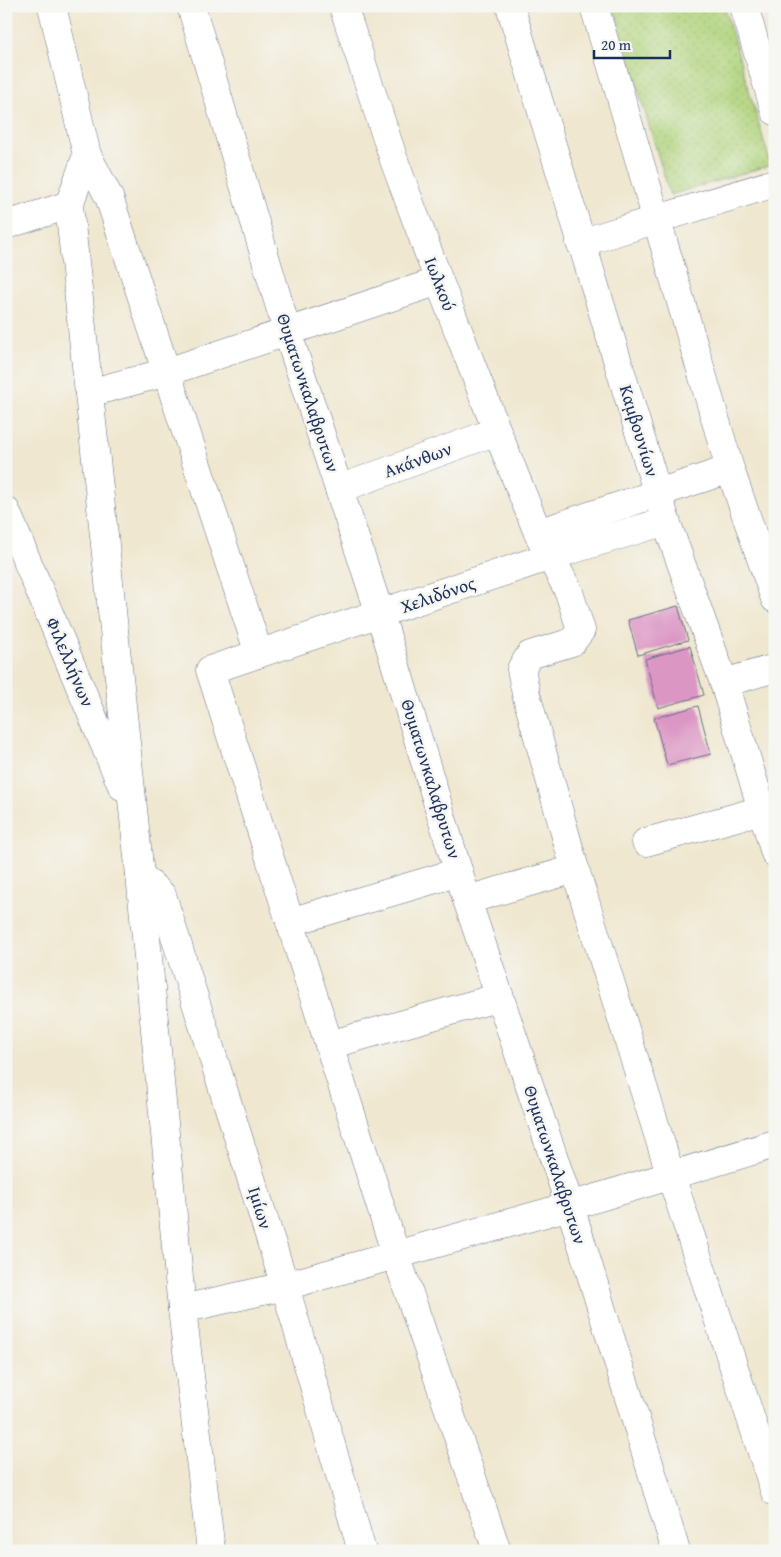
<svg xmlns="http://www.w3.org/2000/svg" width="781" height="1557" font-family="'Gentium Book Plus',serif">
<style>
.grass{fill:url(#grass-dots);stroke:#66816d}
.building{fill:#dc96c4}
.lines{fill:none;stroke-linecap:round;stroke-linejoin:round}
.minor-casing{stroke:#656f86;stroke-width:29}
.minor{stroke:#fff;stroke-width:28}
.labels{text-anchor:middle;stroke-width:5;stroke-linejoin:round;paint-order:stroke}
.street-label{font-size:18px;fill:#1b2f5e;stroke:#f6f6f2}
</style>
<defs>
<pattern id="grass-dots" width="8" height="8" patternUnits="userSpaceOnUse" patternTransform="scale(1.25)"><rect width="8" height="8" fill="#b0d37c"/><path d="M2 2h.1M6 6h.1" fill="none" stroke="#97b56e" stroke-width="1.8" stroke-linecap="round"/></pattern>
</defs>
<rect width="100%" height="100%" fill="#f6f6f2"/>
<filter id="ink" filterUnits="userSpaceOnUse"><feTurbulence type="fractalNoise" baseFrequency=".02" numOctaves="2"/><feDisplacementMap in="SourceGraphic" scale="10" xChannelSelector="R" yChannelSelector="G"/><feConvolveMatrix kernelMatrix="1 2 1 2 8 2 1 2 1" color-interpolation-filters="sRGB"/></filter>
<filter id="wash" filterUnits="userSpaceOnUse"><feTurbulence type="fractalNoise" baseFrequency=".0096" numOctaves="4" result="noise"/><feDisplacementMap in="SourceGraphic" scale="20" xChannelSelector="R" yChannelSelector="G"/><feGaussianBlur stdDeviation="1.12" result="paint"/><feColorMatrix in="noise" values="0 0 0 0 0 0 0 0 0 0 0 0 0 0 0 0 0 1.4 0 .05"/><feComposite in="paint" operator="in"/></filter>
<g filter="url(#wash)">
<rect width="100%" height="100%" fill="#efe7cf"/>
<polygon class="grass" points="613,6 724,6 771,165 670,195"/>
<g id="blocks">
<g class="building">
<polygon points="678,606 688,640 638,655 628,620"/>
<polygon points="690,646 704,695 658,708 645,659"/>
<polygon points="698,706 711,754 667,765 654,718"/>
</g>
</g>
</g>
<g filter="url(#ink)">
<use href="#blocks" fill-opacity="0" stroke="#656f86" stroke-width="1"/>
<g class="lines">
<g class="minor-casing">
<g id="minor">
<polyline points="52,6 87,155 109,197 259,654"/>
<polyline points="191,6 287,331 380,614 467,900 570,1206 676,1551"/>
<polyline points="343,6 395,163 439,281 497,431 538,533 569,592 581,630 572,642 530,655 521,669 526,694 575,869 671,1176 775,1492"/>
<polyline points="510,6 666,521 724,683 775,853"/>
<polyline points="594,6 730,469 775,599"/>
<polyline points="744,6 775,111"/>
<polyline points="87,155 69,205 140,875 182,1309 211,1551"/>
<polyline points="6,225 69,205"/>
<polyline points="580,243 775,183"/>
<polyline points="89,393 167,372 439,281"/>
<polyline points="339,489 497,431"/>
<polyline points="6,511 122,786"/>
<polyline points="538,533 730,469"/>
<polyline points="724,683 775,668"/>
<polyline points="646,842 762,810"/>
<polyline points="140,875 162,895 285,1286 362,1551"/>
<polyline points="467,900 575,869"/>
<polyline points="290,922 459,872"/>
<polyline points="329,1045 500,997"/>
<polyline points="182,1309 285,1286 570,1206 775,1144"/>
<polyline points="497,1551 396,1255 210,670 551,556 666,521"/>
</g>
</g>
<use href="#minor" class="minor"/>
</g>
</g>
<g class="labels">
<g class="street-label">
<text transform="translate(440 284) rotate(69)" y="6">Ιωλκού</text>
<text transform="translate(308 393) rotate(72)" y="6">Θυματωνκαλαβρυτων</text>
<text transform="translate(639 431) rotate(73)" y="6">Καμβουνίων</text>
<text transform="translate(418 460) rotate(-20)" y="6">Ακάνθων</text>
<text transform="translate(438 595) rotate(-19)" y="6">Χελιδόνος</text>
<text transform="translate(70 662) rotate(67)" y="6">Φιλελλήνων</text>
<text transform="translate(431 779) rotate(73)" y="6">Θυματωνκαλαβρυτων</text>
<text transform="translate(555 1165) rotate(72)" y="6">Θυματωνκαλαβρυτων</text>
<text transform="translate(260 1208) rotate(73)" y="6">Ιμίων</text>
</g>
</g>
<rect width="781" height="1557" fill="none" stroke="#f6f6f2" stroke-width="25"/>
<path d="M594 50v8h76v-8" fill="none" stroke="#1b2f5e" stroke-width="2.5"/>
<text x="601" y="50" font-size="15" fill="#1b2f5e" stroke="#f6f6f2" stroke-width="4" paint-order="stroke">20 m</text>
</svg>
